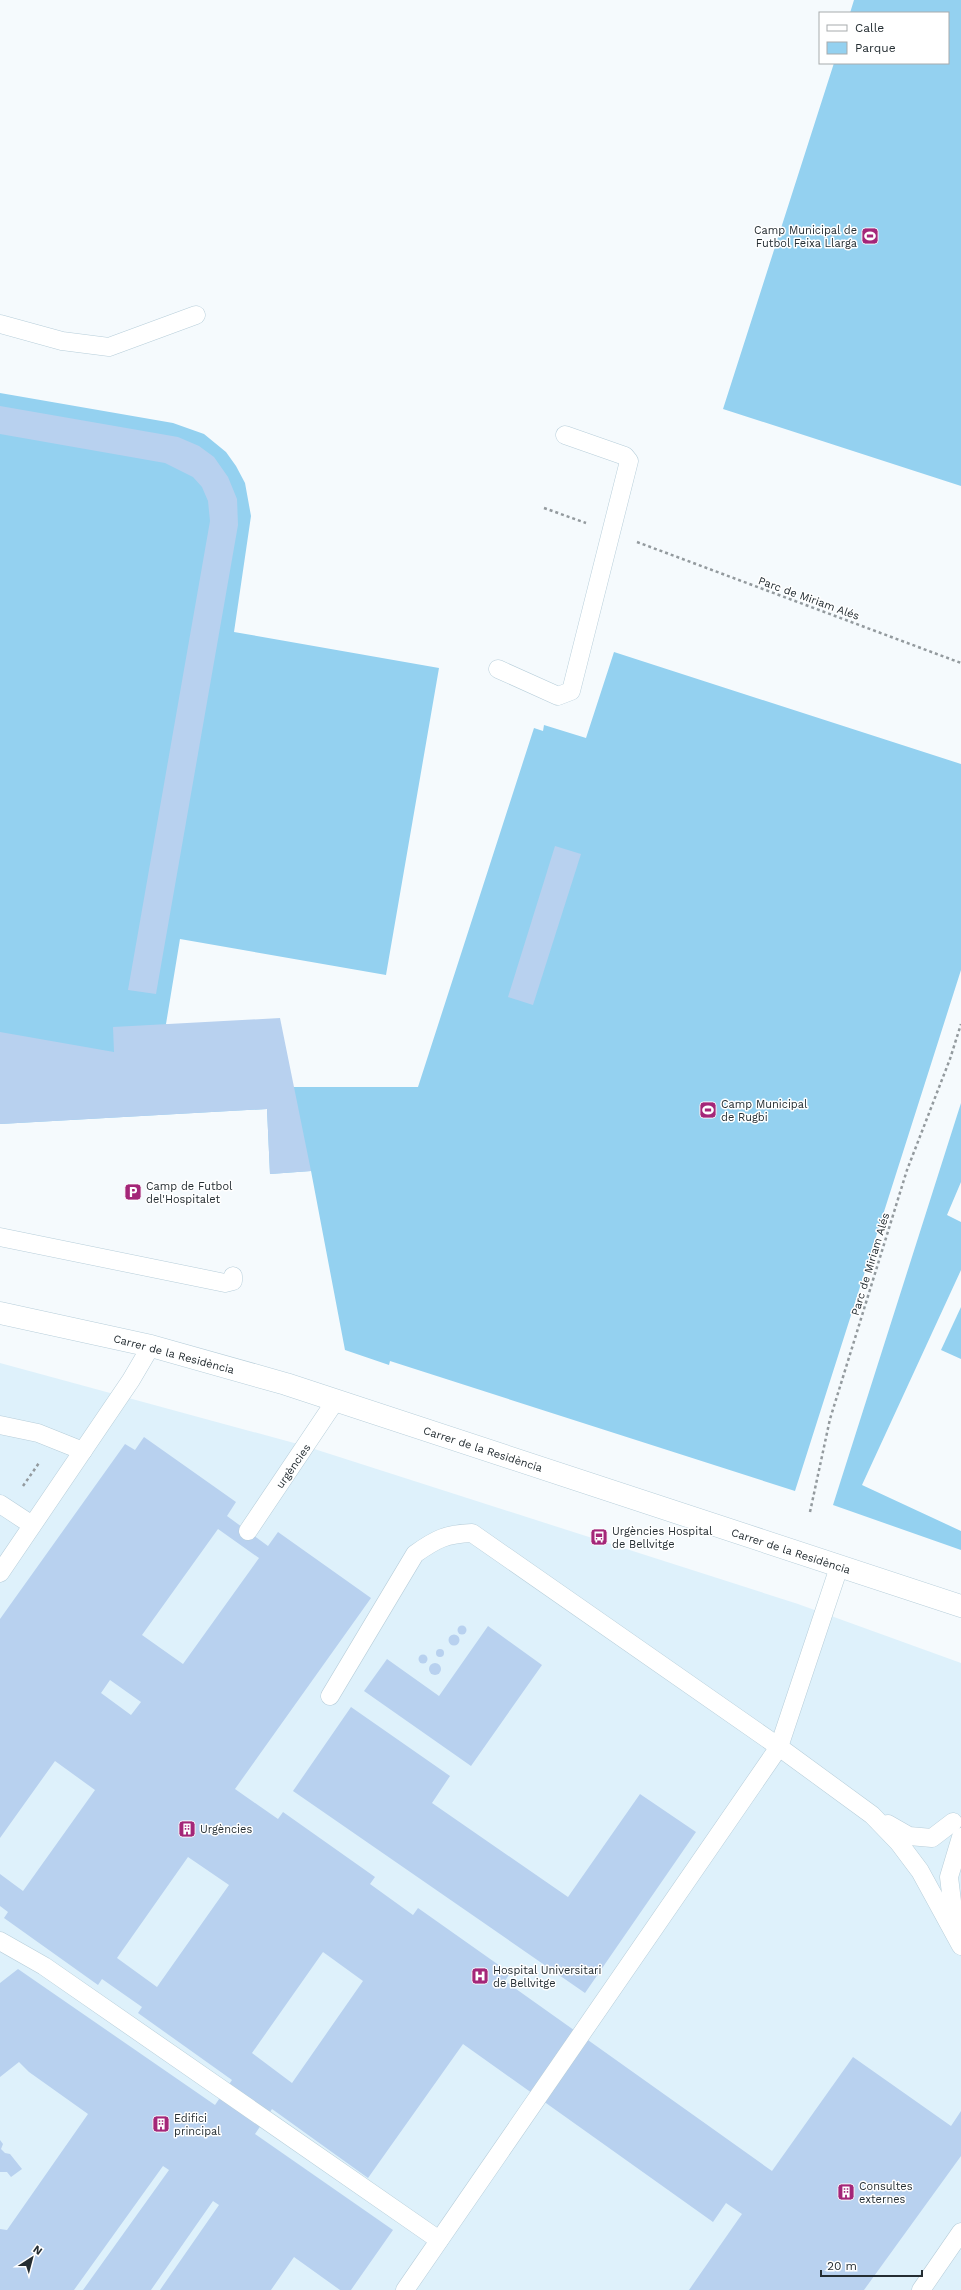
<svg xmlns="http://www.w3.org/2000/svg" width="961" height="2290" font-family="'Work Sans',sans-serif">
<style>
.built{fill:#def1fb}
.green{fill:#94d1f0}
.building{fill:#b8d1ef;fill-rule:evenodd}
.lines{fill:none;stroke-linecap:round;stroke-linejoin:round}
.service-casing{stroke:#b7ceda;stroke-width:19}
.minor-casing{stroke:#b7ceda;stroke-width:23}
.path{stroke:#939a9e;stroke-width:2.5;stroke-dasharray:3 3;stroke-linecap:butt}
.service{stroke:#fff;stroke-width:18}
.minor{stroke:#fff;stroke-width:22}
.labels{text-anchor:middle;stroke-width:3;stroke-linejoin:round;paint-order:stroke}
.poi-label{font-size:11px;fill:#242d32;stroke:#fff;text-anchor:start}
.street-label{font-size:11px;fill:#242d32;stroke:#fff}
</style>
<rect width="100%" height="100%" fill="#f5fafd"/>
<polygon class="built" points="0,1363 305,1446 798,1604 961,1663 961,2290 0,2290"/>
<g class="green">
<polygon points="854,0 961,0 961,486 723,409 834,63 948,63 948,13 850,13"/>
<polygon points="0,393 173,423 204,434 226,452 236,466 245,483 251,516 234,632 439,668 386,975 180,939 166,1024 293,1087 418,1087 534,728 543,731 544,725 586,738 614,652 961,764 961,970 795,1491 390,1361 389,1365 345,1350 311,1171 270,1174 267,1109 0,1124"/>
<polygon points="961,1103 961,1182 947,1215 961,1222 961,1270 862,1485 961,1531 961,1550 833,1505"/>
<polygon points="961,1307 961,1359 941,1350"/>
</g>
<g class="building">
<polygon points="0,406 178,437 199,446 214,457 228,477 237,499 238,525 156,994 128,990 210,521 208,501 202,487 193,477 165,463 0,434"/>
<polygon points="555,846 581,854 533,1005 508,997"/>
<polygon points="280,1018 311,1171 270,1174 267,1109 0,1124 0,1032 114,1052 113,1027"/>
<path d="M144 1437 236 1502 227 1516 268 1546 278 1532 371 1598 235 1789 278 1819 283 1812 375 1877 370 1884 413 1915 418 1908 510 1973 505 1981 772 2171 853 2057 951 2126 961 2111V2156L864 2290H689L742 2214 726 2203 713 2222 463 2044 368 2178 272 2109 255 2134 393 2230 351 2290H340L294 2257 271 2290H160L219 2205 213 2201 151 2290H83L169 2170 163 2166 74 2290H0V2229L7 2230 88 2114 29 2072 19 2062 0 2077V1983L18 1969 215 2105 232 2080 138 2013 142 2007 102 1979 98 1985 4 1918 8 1912 0 1906V1874L23 1891 95 1790 55 1761 0 1838V1619L125 1444 135 1450ZM218 1529 259 1558 183 1664 142 1635ZM110 1680 141 1702 131 1715 101 1693ZM188 1857 229 1885 157 1987 117 1958ZM323 1952 363 1981 292 2083 252 2053Z"/>
<circle cx="462" cy="1630" r="4.5"/>
<polygon points="488,1626 542,1665 471,1766 364,1691 387,1659 439,1696"/>
<circle cx="454" cy="1640" r="5.5"/>
<circle cx="440" cy="1653" r="4"/>
<circle cx="423" cy="1659" r="4.5"/>
<circle cx="435" cy="1669" r="6"/>
<polygon points="351,1707 450,1776 432,1803 568,1897 640,1794 696,1832 585,1993 293,1791"/>
<polygon points="0,2140 3,2144 1,2149 5,2153 10,2154 22,2169 11,2177 7,2172 0,2172"/>
</g>
<g class="lines">
<g class="service-casing">
<g id="service">
<polyline points="0,324 62,341 109,347 196,315"/>
<polyline points="498,669 558,696 571,691 629,461 625,456 565,435"/>
<polyline points="0,1237 225,1283 233,1281 233,1276"/>
<polyline points="0,1425 38,1433 83,1451"/>
<polyline points="0,1504 32,1525"/>
<polyline points="248,1531 336,1400"/>
<polyline points="0,1573 131,1380 151,1346"/>
<path d="M330 1696 415 1554C436 1539 446 1534 472 1533L779 1747 872 1815 899 1843 920 1871 961 1946"/>
<polyline points="888,1824 909,1836 932,1838 953,1822"/>
<polyline points="955,1926 949,1877 961,1837"/>
<polyline points="0,1941 44,1966 439,2240"/>
<polyline points="405,2290 779,1747 839,1567"/>
<polyline points="921,2290 961,2232"/>
</g>
</g>
<g class="minor-casing">
<polyline id="minor" points="0,1313 151,1346 286,1384 961,1606"/>
</g>
<g class="path">
<polyline points="544,508 586,523"/>
<polyline points="637,542 961,663"/>
<polyline points="23,1486 39,1463"/>
<polyline points="810,1512 830,1419 907,1170 950,1059 961,1024"/>
</g>
<use href="#service" class="service"/>
<use href="#minor" class="minor"/>
</g>
<defs>
<g id="stadium-square" transform="scale(0.9)"><rect x="-9" y="-9" width="18" height="18" rx="4" fill="#a42678" stroke="#fff"/><path d="M0-5a6.5 5 0 1 0 0 10a6.5 5 0 1 0 0-10ZM-3.5-1.8h7v3.6h-7Z" fill="#fff"/></g>
<g id="parking-square" transform="scale(0.9)"><rect x="-9" y="-9" width="18" height="18" rx="4" fill="#a42678" stroke="#fff"/><path d="M-3.5-5.5H1a3.5 3.5 0 0 1 0 7H-1V5.5H-3.5ZM-1-3.4V-.6H.8a1.4 1.4 0 0 0 0-2.8Z" fill="#fff"/></g>
<g id="bus-square" transform="scale(0.9)"><rect x="-9" y="-9" width="18" height="18" rx="4" fill="#a42678" stroke="#fff"/><path d="M-5-6H5V4H4V6H2V4H-2V6H-4V4H-5ZM-3.5-4V0h7V-4ZM-3.5 1.2v1.5H-2V1.2ZM2 1.2v1.5H3.5V1.2Z" fill="#fff"/></g>
<g id="building-square" transform="scale(0.9)"><rect x="-9" y="-9" width="18" height="18" rx="4" fill="#a42678" stroke="#fff"/><path d="M-4-6H4V6H1V3H-1V6H-4ZM-2.5-4.3h1.7v1.8h-1.7ZM.8-4.3h1.7v1.8H.8ZM-2.5-1h1.7V.8h-1.7ZM.8-1h1.7V.8H.8Z" fill="#fff"/></g>
<g id="hospital-square" transform="scale(0.9)"><rect x="-9" y="-9" width="18" height="18" rx="4" fill="#a42678" stroke="#fff"/><path d="M-5-5h3v3.5h4V-5h3V5h-3V1.5h-4V5h-3Z" fill="#fff"/></g>
</defs>
<g fill-rule="evenodd">
<use href="#stadium-square" x="870" y="236"/>
<use href="#stadium-square" x="708" y="1110"/>
<use href="#parking-square" x="133" y="1192"/>
<use href="#bus-square" x="599" y="1537"/>
<use href="#building-square" x="187" y="1829"/>
<use href="#hospital-square" x="480" y="1976"/>
<use href="#building-square" x="161" y="2124"/>
<use href="#building-square" x="846" y="2192"/>
</g>
<g class="labels">
<g class="poi-label">
<text x="857" y="234" text-anchor="end">Camp Municipal de<tspan x="857" dy="13">Futbol Feixa Llarga</tspan></text>
<text x="721" y="1108">Camp Municipal<tspan x="721" dy="13">de Rugbi</tspan></text>
<text x="146" y="1190">Camp de Futbol<tspan x="146" dy="13">del'Hospitalet</tspan></text>
<text x="612" y="1535">Urgències Hospital<tspan x="612" dy="13">de Bellvitge</tspan></text>
<text x="200" y="1833">Urgències</text>
<text x="493" y="1974">Hospital Universitari<tspan x="493" dy="13">de Bellvitge</tspan></text>
<text x="174" y="2122">Edifici<tspan x="174" dy="13">principal</tspan></text>
<text x="859" y="2190">Consultes<tspan x="859" dy="13">externes</tspan></text>
</g>
<g class="street-label">
<text transform="translate(809 598) rotate(20)" y="4">Parc de Miriam Alés</text>
<text transform="translate(870 1264) rotate(-73)" y="4">Parc de Miriam Alés</text>
<text transform="translate(174 1354) rotate(15)" y="4">Carrer de la Residència</text>
<text transform="translate(483 1449) rotate(18)" y="4">Carrer de la Residència</text>
<text transform="translate(293 1466) rotate(-55)" y="4">urgències</text>
<text transform="translate(791 1551) rotate(18)" y="4">Carrer de la Residència</text>
</g>
</g>
<rect x="819" y="12" width="130" height="52" fill="#ffffff" stroke="#a7abad"/>
<rect x="827" y="25" width="20" height="6" fill="#ffffff" stroke="#a7abad"/>
<text x="855" y="32" font-size="12" fill="#242d32">Calle</text>
<rect x="827" y="42" width="20" height="12" fill="#94d1f0" stroke="#a7abad"/>
<text x="855" y="52" font-size="12" fill="#242d32">Parque</text>
<g transform="translate(32 2258) rotate(36)" stroke="#ffffff" stroke-width="3" paint-order="stroke">
<path d="M0-3L7 15L0 10L-7 15Z" fill="#242d32"/>
<text y="-6" font-size="11" font-weight="bold" text-anchor="middle" fill="#242d32">N</text>
</g>
<path d="M821 2270v6h101v-6" fill="none" stroke="#242d32" stroke-width="2"/>
<text x="827" y="2270" font-size="12" fill="#242d32" stroke="#ffffff" stroke-width="3" paint-order="stroke">20 m</text>
</svg>
